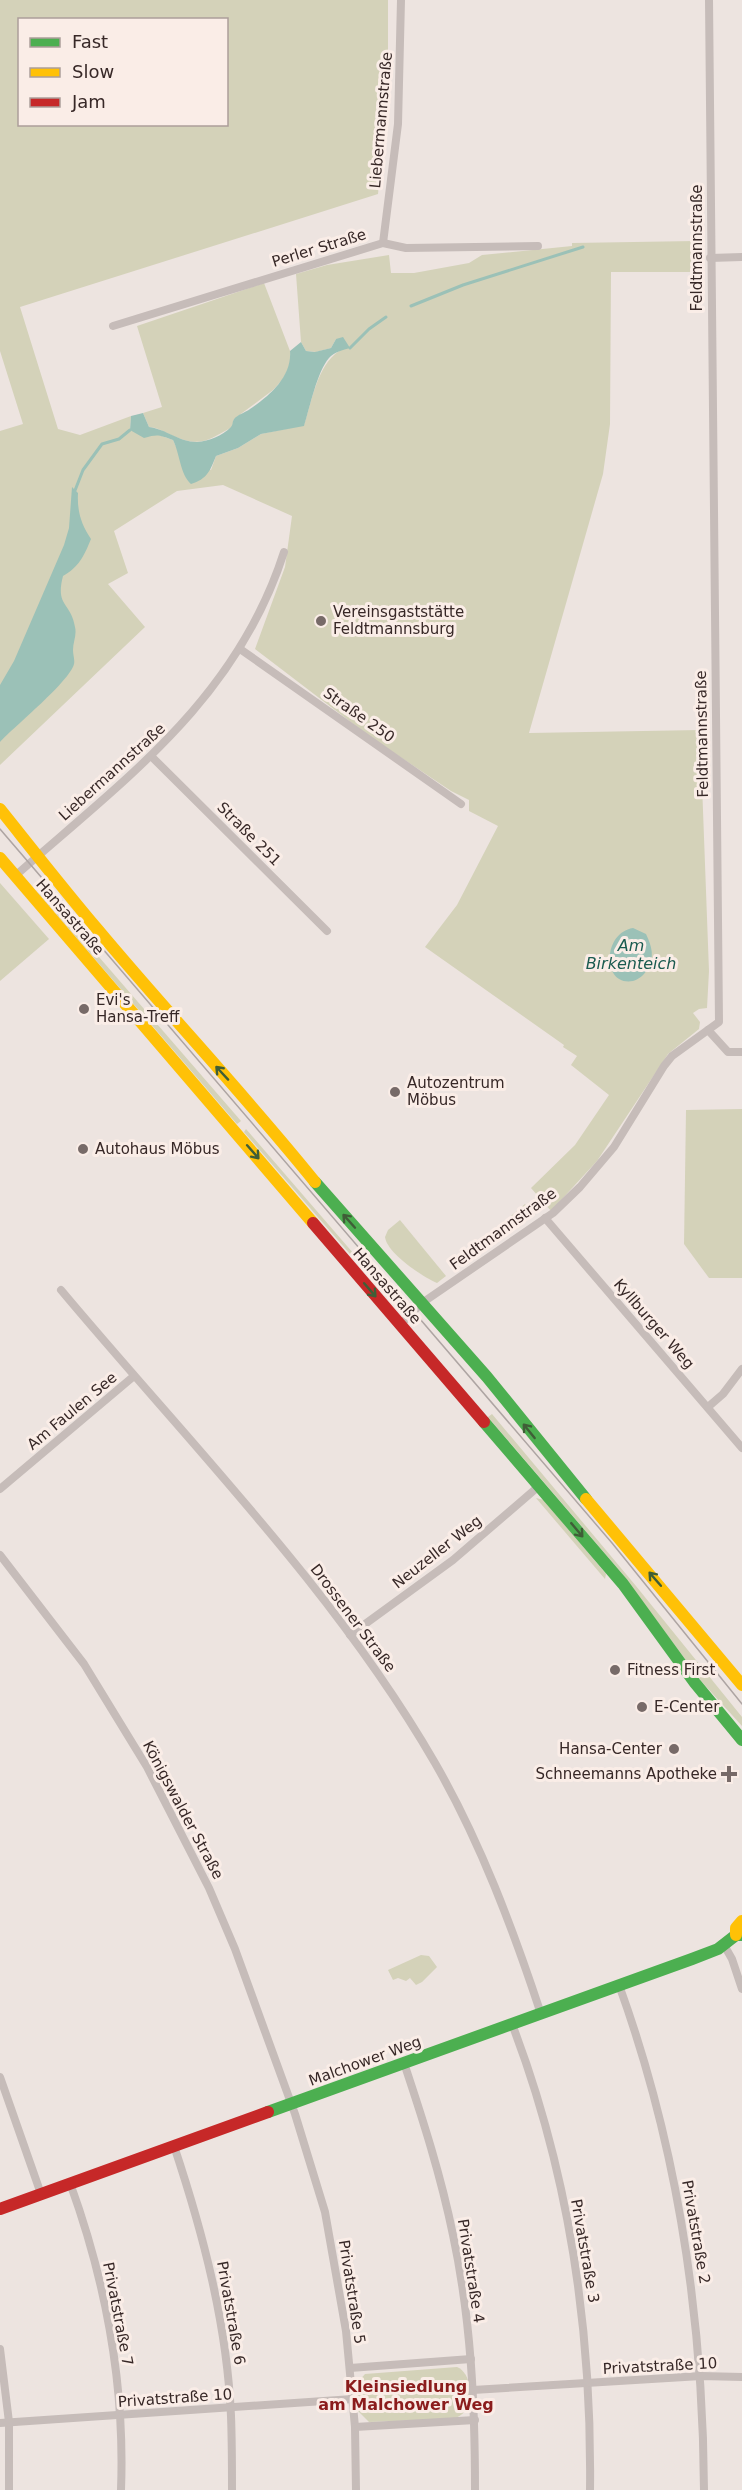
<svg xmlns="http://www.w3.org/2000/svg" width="742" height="2490" font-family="'DejaVu Sans',sans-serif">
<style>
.green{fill:#d4d2b9;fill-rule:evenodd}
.water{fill:#9bc1b7}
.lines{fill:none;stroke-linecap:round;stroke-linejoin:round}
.stream{stroke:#9bc1b7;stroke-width:3}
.street{stroke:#c6bcb9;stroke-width:8}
.fast{stroke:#4caf50;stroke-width:12}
.slow{stroke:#ffc107;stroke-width:12}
.jam{stroke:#c62828;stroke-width:12}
.tram{stroke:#aea5a3;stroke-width:1.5}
.oneway{stroke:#3f5e37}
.poi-dot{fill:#776a68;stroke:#faede7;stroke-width:2}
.labels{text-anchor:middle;stroke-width:6;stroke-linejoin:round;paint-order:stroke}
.street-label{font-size:15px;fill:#372827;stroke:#faede7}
.poi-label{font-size:15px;fill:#372827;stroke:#faede7;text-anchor:start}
.water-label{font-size:16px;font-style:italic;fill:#1a5b50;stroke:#faede7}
.neighbourhood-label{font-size:16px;font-weight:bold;fill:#8b1c1c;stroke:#faede7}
</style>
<rect width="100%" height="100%" fill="#ede4e0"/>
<g class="green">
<path d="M0 0H388V91L378 194 20 307 58 429 80 435 131 416 130 430 159 435 173 440 179 453 211 470 216 456 238 448 261 434 304 425C312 401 317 366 339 351L336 339 331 348 316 352 306 351 301 342 296 274 327 265 389 255 391 273H414L469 263 482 255 572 246V243L695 241V272H611L610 424 603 474 529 733 700 730 709 971 707 1008 699 1009 693 1013 700 1022 699 1029 668 1054 597 1161 551 1211 531 1188 575 1145 609 1095 571 1065 577 1056 563 1047 564 1045 425 947 457 905 498 826 469 811V800L451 791 369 736 255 649 285 567 292 516 223 485 177 491 114 531 128 573 108 584 145 627 0 765V431L23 424 0 351ZM20 20H226V124H20Z"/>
<path d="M264 283 290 351V365L283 379 273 390 234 419 232 427C207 441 200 448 171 435 162 431 159 428 149 427L143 413 162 407 137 326Z"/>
<polygon points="0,883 49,939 0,981"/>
<polygon points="41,890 241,1121 237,1124 44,900 38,893"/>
<polygon points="742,1109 742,1278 709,1278 684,1244 686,1110"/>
<polygon points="246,1129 385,1290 383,1292 244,1132"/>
<polygon points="525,1204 531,1212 463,1261 468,1253"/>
<path d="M400 1220 446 1276 437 1283C421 1276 387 1253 385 1237L388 1230Z"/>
<polygon points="492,1414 636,1586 742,1717 742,1726 702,1682 620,1571 488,1417"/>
<polygon points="536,1498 544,1500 606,1574 605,1579"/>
<polygon points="421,1955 429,1956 437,1967 422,1982 416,1985 410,1978 406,1981 398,1978 393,1980 388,1970"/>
<path d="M457 2367C471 2373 474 2398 465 2411 462 2415 458 2417 453 2419L369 2422 358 2411 357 2383 365 2374Z"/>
</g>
<g class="water">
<path d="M343 337 350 348C343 350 334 352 329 358 317 372 310 407 304 426L261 434 238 448 216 456C210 471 207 479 191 484 180 474 180 454 173 440 159 435 158 434 144 438L130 430 131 416 143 413 149 427C166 429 179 442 197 442 209 441 222 436 231 427 233 425 232 422 234 419 237 415 246 412 250 409 269 396 292 377 290 351L301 342 306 351 315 352 331 348 336 339Z"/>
<path d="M72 487 78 493C77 511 81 524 91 539 84 556 79 567 63 576 55 607 71 602 75 627 77 635 73 642 73 650 73 655 75 660 74 664 70 681 15 726 0 742V685L14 661 64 545 69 528Z"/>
<path d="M633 928 646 934C652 947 655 957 647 970 644 975 639 979 633 981 602 987 602 933 633 928Z"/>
</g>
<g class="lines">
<g class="stream">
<polyline points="411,306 463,285 583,247"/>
<polyline points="350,348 369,329 386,317"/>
<polyline points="74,493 83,470 102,444 119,439 130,430"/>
</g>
<g class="street">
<polyline points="383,243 398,124 401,0"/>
<polyline points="710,258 742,257"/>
<polyline points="113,326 383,243 406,248 538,246"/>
<polyline points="240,649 461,804"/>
<polyline points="152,757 327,931"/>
<path d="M15 876C125 779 237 699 284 552"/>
<polyline points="708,1030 728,1052 742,1052"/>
<polyline points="545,1218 742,1448"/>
<path d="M61 1290C189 1443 335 1590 435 1763 480 1841 513 1929 541 2014"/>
<polyline points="400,1325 422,1303 553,1213 580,1187 614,1147 664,1066 672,1056 719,1022 709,0"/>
<polyline points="708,1407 723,1394 742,1369"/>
<polyline points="0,1489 134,1376"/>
<polyline points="0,1555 84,1664 147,1767 209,1888 235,1949 295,2114 325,2212 346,2331 355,2427 356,2490"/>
<polyline points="350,1635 453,1560 539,1486"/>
<polyline points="724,1945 732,1959 742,1989"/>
<path d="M619 1985C678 2148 703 2318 704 2490"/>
<path d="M512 2024C569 2173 592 2332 590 2490"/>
<path d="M404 2063C423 2120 441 2176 453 2235 471 2319 475 2405 475 2490"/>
<polyline points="0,2077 41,2194"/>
<path d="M174 2146C203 2233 227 2324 231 2416 232 2441 232 2465 232 2490"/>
<path d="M70 2183C106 2282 125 2385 121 2490"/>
<polyline points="0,2349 9,2422 9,2490"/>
<polyline points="350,2368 471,2359"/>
<polyline points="473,2390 701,2376 742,2377"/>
<polyline points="0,2423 353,2399"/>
<polyline points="355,2427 475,2420"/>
</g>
<g class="fast">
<polyline points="315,1182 487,1377 586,1499"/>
<polyline points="484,1422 623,1584 695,1683 742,1740"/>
<polyline points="268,2112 692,1959 718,1949 736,1935 742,1935"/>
</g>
<g class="slow">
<path d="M0 809C32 849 64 890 98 930 169 1015 245 1095 315 1182"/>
<polyline points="0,858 313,1223"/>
<polyline points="586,1499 742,1685"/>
<polyline points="736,1935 736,1928 742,1921"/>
</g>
<g class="jam">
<polyline points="313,1223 484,1422"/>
<polyline points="0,2209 268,2112"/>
</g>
<polyline class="tram" points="0,829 612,1543 742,1704"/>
</g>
<defs><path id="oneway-shaft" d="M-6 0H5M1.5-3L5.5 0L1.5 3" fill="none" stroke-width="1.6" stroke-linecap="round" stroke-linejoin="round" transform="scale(1.5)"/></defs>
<g class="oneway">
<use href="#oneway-shaft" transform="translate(222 1073) rotate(-133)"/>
<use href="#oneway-shaft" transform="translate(253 1152) rotate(49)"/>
<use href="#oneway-shaft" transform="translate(349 1221) rotate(-132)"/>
<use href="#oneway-shaft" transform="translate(370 1290) rotate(49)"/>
<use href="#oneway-shaft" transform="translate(529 1431) rotate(-129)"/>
<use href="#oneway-shaft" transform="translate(577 1530) rotate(50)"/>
<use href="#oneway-shaft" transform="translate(655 1579) rotate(-131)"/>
</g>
<g class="poi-dot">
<circle cx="321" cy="621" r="6"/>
<circle cx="84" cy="1009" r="6"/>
<circle cx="395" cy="1092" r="6"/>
<circle cx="83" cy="1149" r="6"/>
<circle cx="615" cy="1670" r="6"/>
<circle cx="642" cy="1707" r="6"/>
<circle cx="674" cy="1749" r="6"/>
<path d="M726 1765h6v6h6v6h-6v6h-6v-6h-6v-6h6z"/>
</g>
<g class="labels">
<g class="street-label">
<text transform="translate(381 120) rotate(-85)" y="5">Liebermannstraße</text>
<text transform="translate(319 248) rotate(-17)" y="5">Perler Straße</text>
<text transform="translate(697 248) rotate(-90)" y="5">Feldtmannstraße</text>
<text transform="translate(359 715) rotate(35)" y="5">Straße 250</text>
<text transform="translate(702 734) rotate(-91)" y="5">Feldtmannstraße</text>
<text transform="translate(112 772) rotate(-42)" y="5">Liebermannstraße</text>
<text transform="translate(249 834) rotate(45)" y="5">Straße 251</text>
<text transform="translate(70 917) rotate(49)" y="5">Hansastraße</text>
<text transform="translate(503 1229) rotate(-36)" y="5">Feldtmannstraße</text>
<text transform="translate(387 1286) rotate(49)" y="5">Hansastraße</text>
<text transform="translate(654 1324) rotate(49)" y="5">Kyllburger Weg</text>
<text transform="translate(72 1411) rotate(-40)" y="5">Am Faulen See</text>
<text transform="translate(437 1552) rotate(-38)" y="5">Neuzeller Weg</text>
<text transform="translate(353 1618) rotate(53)" y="5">Drossener Straße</text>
<text transform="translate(183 1810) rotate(62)" y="5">Königswalder Straße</text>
<text transform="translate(365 2061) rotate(-20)" y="5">Malchower Weg</text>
<text transform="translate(696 2232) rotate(80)" y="5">Privatstraße 2</text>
<text transform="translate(585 2251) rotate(80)" y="5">Privatstraße 3</text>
<text transform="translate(471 2271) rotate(81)" y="5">Privatstraße 4</text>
<text transform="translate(352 2292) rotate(81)" y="5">Privatstraße 5</text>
<text transform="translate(231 2313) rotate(80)" y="5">Privatstraße 6</text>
<text transform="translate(118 2314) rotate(79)" y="5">Privatstraße 7</text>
<text transform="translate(660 2366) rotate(-3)" y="5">Privatstraße 10</text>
<text transform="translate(175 2398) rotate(-4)" y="5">Privatstraße 10</text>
</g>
<g class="poi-label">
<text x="333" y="617">Vereinsgaststätte<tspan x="333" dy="17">Feldtmannsburg</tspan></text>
<text x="96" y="1005">Evi's<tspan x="96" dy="17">Hansa-Treff</tspan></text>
<text x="407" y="1088">Autozentrum<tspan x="407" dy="17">Möbus</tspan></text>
<text x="95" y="1154">Autohaus Möbus</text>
<text x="627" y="1675">Fitness First</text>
<text x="654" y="1712">E-Center</text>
<text x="662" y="1754" text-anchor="end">Hansa-Center</text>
<text x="717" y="1779" text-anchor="end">Schneemanns Apotheke</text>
</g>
<g class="water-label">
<text x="631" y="951">Am<tspan x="631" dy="18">Birkenteich</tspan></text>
</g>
<g class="neighbourhood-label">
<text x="406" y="2392">Kleinsiedlung<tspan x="406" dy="18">am Malchower Weg</tspan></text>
</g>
</g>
<rect x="18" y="18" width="210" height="108" fill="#faede7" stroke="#ac9e9a" stroke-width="1.5"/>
<rect x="30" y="38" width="30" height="9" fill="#4caf50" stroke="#ac9e9a" stroke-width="1.5"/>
<text x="72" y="48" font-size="18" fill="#372827">Fast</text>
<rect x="30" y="68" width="30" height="9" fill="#ffc107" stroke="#ac9e9a" stroke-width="1.5"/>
<text x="72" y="78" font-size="18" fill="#372827">Slow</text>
<rect x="30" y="98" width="30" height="9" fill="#c62828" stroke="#ac9e9a" stroke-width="1.5"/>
<text x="72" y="108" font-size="18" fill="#372827">Jam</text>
</svg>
